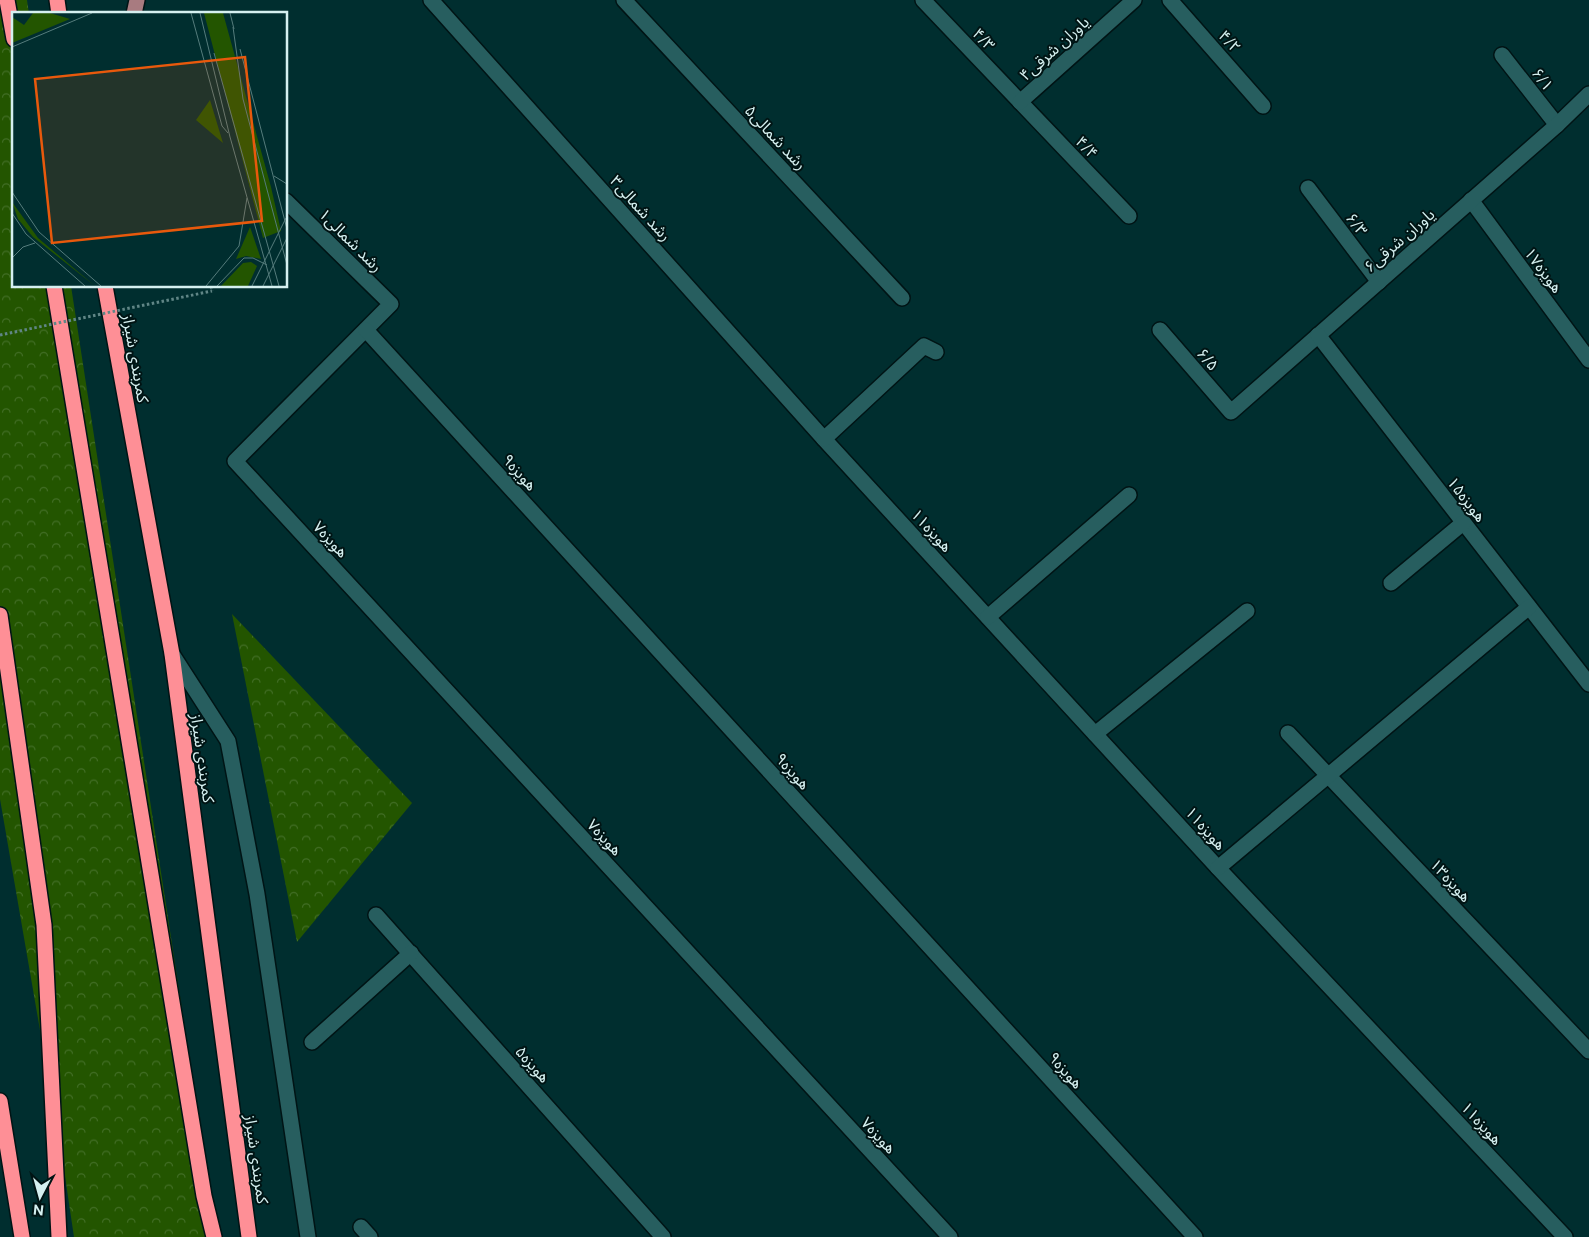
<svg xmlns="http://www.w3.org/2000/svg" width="1589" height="1237" font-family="'Public Sans','Noto Sans Arabic',sans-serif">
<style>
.forest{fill:url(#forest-crowns)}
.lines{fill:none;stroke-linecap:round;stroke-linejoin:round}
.minor-casing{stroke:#001415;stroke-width:18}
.major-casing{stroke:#001415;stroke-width:18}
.highway-casing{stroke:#001415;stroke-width:18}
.path{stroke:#608686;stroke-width:3;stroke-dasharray:2.5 2.5;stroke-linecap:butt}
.minor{stroke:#275e5f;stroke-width:15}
.major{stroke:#a87b80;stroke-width:15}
.highway{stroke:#fe8f96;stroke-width:15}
.path-bridge{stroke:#608686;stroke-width:3;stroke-dasharray:2.5 2.5;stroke-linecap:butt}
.labels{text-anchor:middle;stroke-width:4;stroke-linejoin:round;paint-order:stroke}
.street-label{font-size:16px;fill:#d5f0f0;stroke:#001414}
.inset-road{fill:none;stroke:#557c7c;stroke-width:1}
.view{fill:#e8590c;fill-opacity:0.15;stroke:#e8590c;stroke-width:2.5}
.inset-edge{fill:none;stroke:#d5f0f0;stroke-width:2.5}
</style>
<defs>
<pattern id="forest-crowns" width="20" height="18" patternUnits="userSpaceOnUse" patternTransform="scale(1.25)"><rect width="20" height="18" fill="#235500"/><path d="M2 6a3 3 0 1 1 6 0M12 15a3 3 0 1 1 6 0" fill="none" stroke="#426e26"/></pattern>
</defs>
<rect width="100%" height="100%" fill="#002e2f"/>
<g class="forest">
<polygon points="0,0 27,0 29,14 14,14 14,286 71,286 217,1237 74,1237 63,1163 0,799"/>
<polygon points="232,614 412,803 297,942"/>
</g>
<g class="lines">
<g class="minor-casing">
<g id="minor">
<polyline points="431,0 824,439 1218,868 1565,1237"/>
<polyline points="624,0 902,298"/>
<polyline points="923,0 1129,216"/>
<polyline points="1170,0 1263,106"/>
<polyline points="1502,55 1557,125"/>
<polyline points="1020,102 1134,0"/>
<polyline points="1308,188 1379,282"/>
<polyline points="1471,200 1589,360"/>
<polyline points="286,201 391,304 235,461 950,1237"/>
<polyline points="366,330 1195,1237"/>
<polyline points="1160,330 1231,412 1557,125 1589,94"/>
<polyline points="1318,335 1589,684"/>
<polyline points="824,439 924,346 936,352"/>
<polyline points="1391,583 1463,523"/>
<polyline points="988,617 1129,495"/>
<polyline points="172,654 228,741 257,894 308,1237"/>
<polyline points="1288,733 1589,1051"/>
<polyline points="1095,734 1247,611"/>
<polyline points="1218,868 1529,607"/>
<polyline points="376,915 663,1237"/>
<polyline points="312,1042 411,953"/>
<polyline points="361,1227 370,1237"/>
</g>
</g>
<g class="major-casing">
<polyline id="major" points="134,14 137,0"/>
</g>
<g class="highway-casing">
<g id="highway">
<polyline points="7,0 14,39"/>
<polyline points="57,0 59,14"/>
<polyline points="54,286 204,1196 214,1237"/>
<polyline points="105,286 172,654 249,1237"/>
<polyline points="0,615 44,925 59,1237"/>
<polyline points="0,1101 22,1237"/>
</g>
</g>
<polyline class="path" points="211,286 212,291"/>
<use href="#minor" class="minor"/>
<use href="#major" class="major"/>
<use href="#highway" class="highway"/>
<polyline class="path-bridge" points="0,335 212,291"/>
</g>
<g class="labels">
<g class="street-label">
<text transform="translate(984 39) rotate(46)" y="6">۴/۳</text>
<text transform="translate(1230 41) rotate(48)" y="6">۴/۲</text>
<text transform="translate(1054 48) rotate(-42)" y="6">یاوران شرقی۴</text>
<text transform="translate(1543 79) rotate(52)" y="6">۶/۱</text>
<text transform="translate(776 137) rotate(47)" y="6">رشد شمالی۵</text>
<text transform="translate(1087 147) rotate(46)" y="6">۴/۴</text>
<text transform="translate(641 208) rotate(48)" y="6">رشد شمالی۳</text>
<text transform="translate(1357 224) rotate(53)" y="6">۶/۳</text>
<text transform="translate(351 240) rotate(45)" y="6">رشد شمالی۱</text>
<text transform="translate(1399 240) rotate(-41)" y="6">یاوران شرقی۶</text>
<text transform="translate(1544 270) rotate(53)" y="6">هویزه۱۷</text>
<text transform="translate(136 358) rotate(80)" y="6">کمربندی شیراز</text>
<text transform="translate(1208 359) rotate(49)" y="6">۶/۵</text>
<text transform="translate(520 472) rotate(48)" y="6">هویزه۹</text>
<text transform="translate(1467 499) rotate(52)" y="6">هویزه۱۵</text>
<text transform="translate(932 530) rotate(47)" y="6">هویزه۱۱</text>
<text transform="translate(331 539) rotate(47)" y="6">هویزه۷</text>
<text transform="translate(203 758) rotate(82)" y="6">کمربندی شیراز</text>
<text transform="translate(793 771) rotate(48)" y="6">هویزه۹</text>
<text transform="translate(1206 828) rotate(48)" y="6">هویزه۱۱</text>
<text transform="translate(605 837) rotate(47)" y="6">هویزه۷</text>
<text transform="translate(1451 880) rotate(47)" y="6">هویزه۱۳</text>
<text transform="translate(533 1064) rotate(48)" y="6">هویزه۵</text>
<text transform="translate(1066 1070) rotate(48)" y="6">هویزه۹</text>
<text transform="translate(1482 1123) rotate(47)" y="6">هویزه۱۱</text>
<text transform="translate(879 1135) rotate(47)" y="6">هویزه۷</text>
<text transform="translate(257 1159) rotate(82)" y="6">کمربندی شیراز</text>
</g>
</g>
<g transform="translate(12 12)">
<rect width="275" height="275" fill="#002e2f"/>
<path d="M21 1H38L58 7 0 31V5L12 13ZM0 190 26 226 83 274 21 225 6 207ZM238 215 249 247 234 244 224 247ZM239 250 245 254 236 274H209L231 251Z" fill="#235500"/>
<path d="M192 1H211L259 175 269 219 251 226ZM198 88 211 131 184 108Z" fill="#235500"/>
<path class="inset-road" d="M179 1 210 114 216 121M188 1 218 125 260 274M218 1 222 17M221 15 231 87 275 253M0 35 80 1M228 37 275 217M202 41 267 274M262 164 275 172M0 180 27 220 89 274M0 201 14 222 73 274M0 246 11 235 23 231M194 274 227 234 235 186M205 274 232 246H241L255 253M240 274 274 206M251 274 275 226"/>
<path class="view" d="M233 45 250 209 40 231 23 67Z"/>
<rect width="275" height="275" class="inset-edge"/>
</g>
<g transform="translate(40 1197) rotate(186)" stroke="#001414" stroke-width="4" paint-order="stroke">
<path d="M0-4L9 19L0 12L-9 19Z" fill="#d5f0f0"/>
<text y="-8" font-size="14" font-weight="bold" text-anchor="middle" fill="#d5f0f0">N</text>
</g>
</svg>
